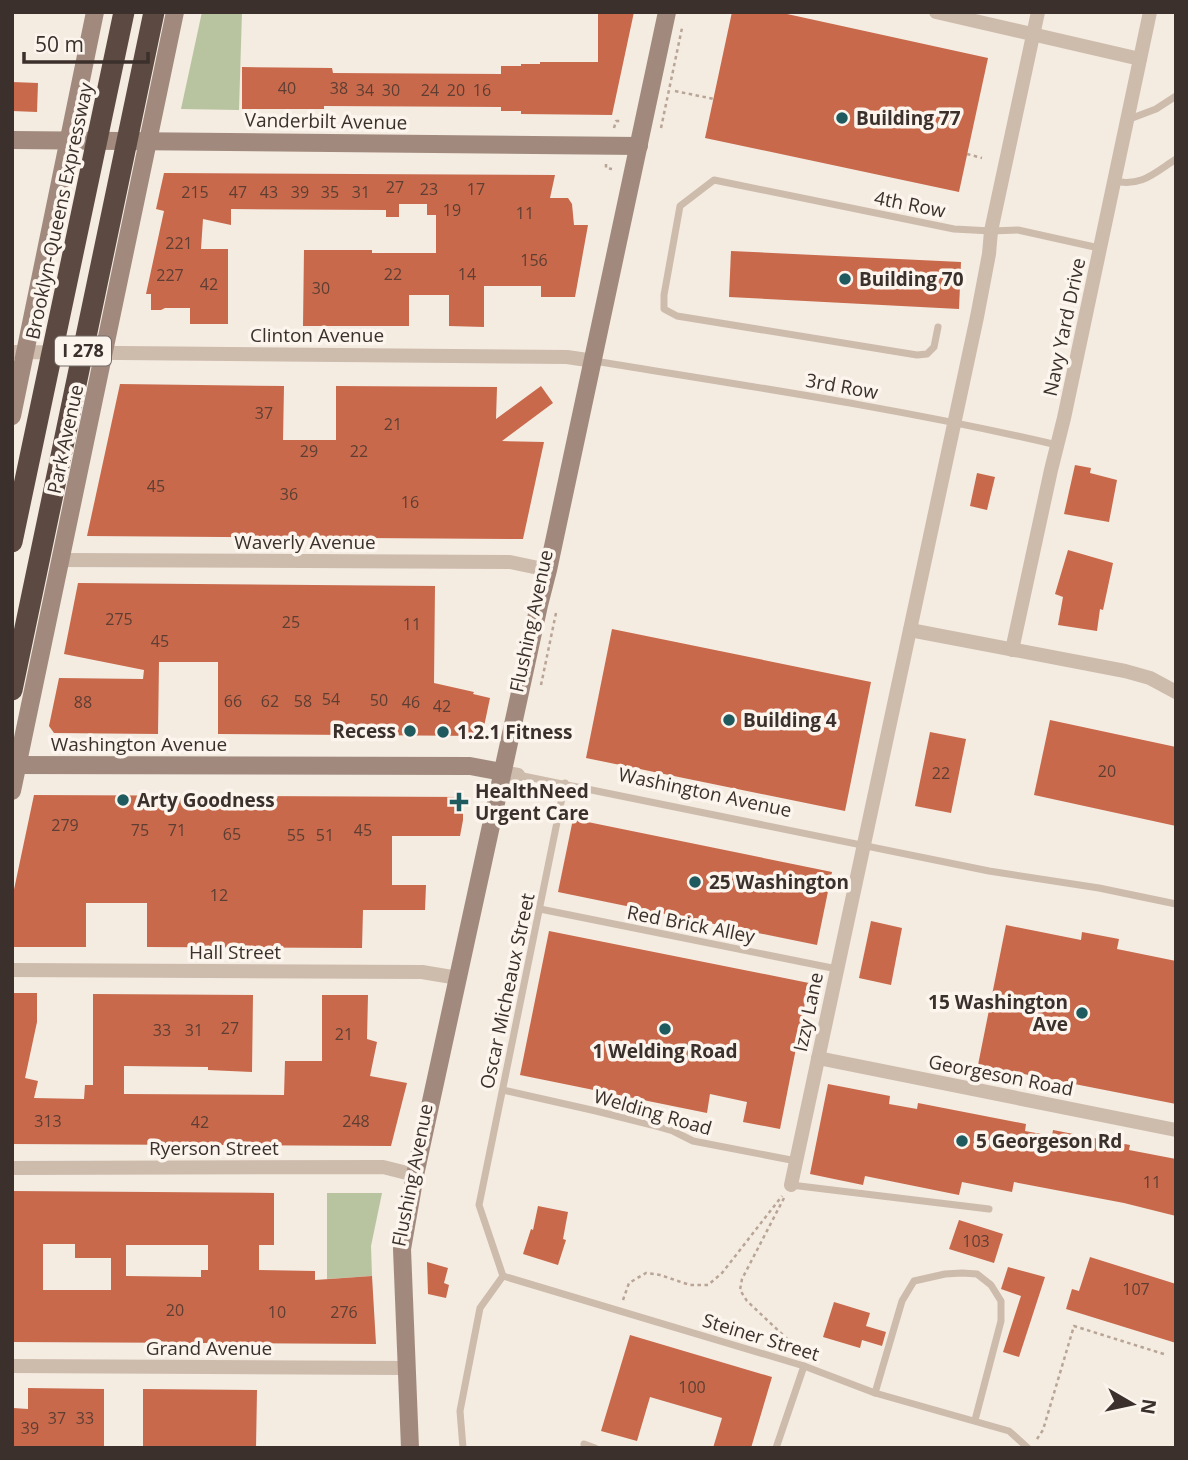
<svg xmlns="http://www.w3.org/2000/svg" width="1188" height="1460" font-family="'Open Sans',sans-serif">
<style>
.green{fill:#b8c4a0}
.building{fill:#c8694b;fill-rule:evenodd}
.lines{fill:none;stroke-linecap:round;stroke-linejoin:round}
.path{stroke:#b9a596;stroke-width:2.5;stroke-dasharray:3.5 3.5;stroke-linecap:butt}
.lane{stroke:#cdbbac;stroke-width:7}
.street{stroke:#cdbbac;stroke-width:14}
.secondary{stroke:#a18a7d;stroke-width:18}
.highway-bridge{stroke:#5c4a42;stroke-width:21}
.poi-dot{fill:#1f5a5e;stroke:#fbf5ee;stroke-width:2.5}
.labels{text-anchor:middle;stroke-width:7;stroke-linejoin:round;paint-order:stroke}
.number-label{font-size:16px;fill:#5e3e33}
.shield{fill:#fbf5ee;stroke:#756b66;stroke-width:2}
.shield-label{font-size:18px;font-weight:bold;fill:#3b302b}
.poi-label{font-size:19px;font-weight:bold;fill:#3b302b;stroke:#fbf5ee;text-anchor:start}
.street-label{font-size:19px;fill:#3b302b;stroke:#fbf5ee}
</style>
<rect width="100%" height="100%" fill="#f4ebe1"/>
<g class="green">
<polygon points="202,12 242,12 239,110 181,109"/>
<polygon points="327,1193 382,1193 371,1246 372,1276 327,1279"/>
</g>
<g class="building">
<polygon points="598,12 634,12 612,115 521,114 521,111 501,111 501,107 324,106 324,109 242,109 242,67 332,68 333,73 501,74 501,66 521,66 521,64 540,64 540,62 598,62"/>
<polygon points="732,12 778,12 988,58 959,192 705,138"/>
<polygon points="12,82 38,83 37,112 12,111"/>
<polygon points="164,173 555,175 550,198 568,198 572,204 574,225 588,225 575,297 541,297 541,286 484,286 484,327 449,326 449,295 409,295 409,326 303,326 304,250 372,250 372,253 436,253 436,215 427,215 427,204 399,204 399,217 386,217 386,210 231,209 231,225 203,219 201,249 228,249 228,324 190,324 190,308 165,308 161,310 151,310 151,294 146,294 164,211 156,209"/>
<polygon points="731,251 961,262 959,309 729,297"/>
<polygon points="120,384 284,386 283,440 336,440 336,386 497,387 496,419 541,386 553,403 502,441 544,442 523,539 87,536"/>
<polygon points="1075,465 1091,468 1090,473 1117,480 1109,522 1064,514"/>
<polygon points="977,473 995,477 987,510 970,506"/>
<polygon points="1068,550 1113,563 1103,610 1100,609 1097,631 1058,625 1063,597 1055,594"/>
<polygon points="78,583 435,586 434,683 474,692 473,694 490,698 482,736 218,734 218,662 159,662 158,734 54,733 49,726 59,678 143,679 144,670 64,654"/>
<polygon points="612,629 871,682 845,811 586,758"/>
<polygon points="1050,720 1176,747 1176,826 1034,795"/>
<polygon points="930,732 966,739 951,813 915,806"/>
<polygon points="34,795 463,797 463,820 460,836 392,836 392,885 426,885 425,910 363,910 362,948 147,947 147,903 86,903 86,947 12,947 12,899"/>
<polygon points="573,819 832,872 817,945 558,892"/>
<polygon points="871,921 902,928 891,985 859,978"/>
<polygon points="1006,925 1081,940 1082,932 1119,939 1117,949 1176,961 1176,1104 978,1065"/>
<polygon points="549,931 809,983 780,1129 743,1122 747,1102 710,1094 707,1113 520,1075"/>
<polygon points="12,993 37,993 37,1022 25,1078 38,1081 34,1098 84,1099 85,1085 93,1085 93,994 253,995 252,1072 208,1070 208,1067 124,1066 124,1094 284,1095 285,1061 322,1061 322,995 368,995 367,1039 377,1042 370,1076 407,1083 391,1146 12,1144"/>
<polygon points="828,1084 890,1096 889,1104 917,1109 918,1103 1026,1124 1025,1131 1052,1136 1053,1130 1130,1145 1129,1150 1176,1159 1176,1216 1124,1203 1014,1182 1012,1192 962,1182 959,1195 865,1176 863,1185 810,1174"/>
<path d="M12 1191 274 1193V1245H259V1270L315 1271V1280L372 1276 376 1344 12 1342ZM43 1244H75V1258H111V1290H43ZM126 1245H208V1270H201V1277L126 1276Z"/>
<polygon points="538,1206 568,1212 563,1239 566,1240 558,1265 523,1254 531,1229 533,1230"/>
<polygon points="959,1220 1003,1234 994,1263 949,1249"/>
<polygon points="1090,1257 1176,1284 1176,1343 1066,1309 1072,1289 1079,1291"/>
<polygon points="427,1262 448,1268 444,1283 449,1285 446,1298 428,1294"/>
<polygon points="1008,1267 1045,1277 1019,1357 1003,1352 1021,1296 1001,1289"/>
<polygon points="834,1302 870,1313 866,1326 886,1332 882,1346 862,1340 860,1348 823,1337"/>
<polygon points="630,1335 772,1377 751,1448 713,1448 722,1418 650,1397 637,1441 601,1431"/>
<polygon points="28,1388 104,1389 104,1448 13,1448 13,1408 28,1409"/>
<polygon points="143,1389 257,1390 256,1448 143,1448"/>
</g>
<g class="lines">
<g class="path">
<polyline points="675,91 714,99"/>
<polyline points="614,128 616,121 622,121"/>
<polyline points="661,128 682,28"/>
<polyline points="967,154 982,158"/>
<polyline points="606,164 606,168 612,169"/>
<polyline points="541,685 556,613"/>
<polyline points="784,1198 742,1279 740,1290 747,1301 801,1352"/>
<polyline points="623,1300 629,1283 646,1273 660,1275 690,1285 708,1285 722,1273 782,1196"/>
<polyline points="1037,1439 1043,1430 1074,1326 1167,1355"/>
</g>
<g class="lane">
<polyline points="1127,120 1156,109 1176,96"/>
<path d="M1114 181C1142 187 1154 173 1176 159"/>
<polyline points="938,327 934,347 927,354 917,355 677,316 664,309 664,295 680,206 714,180 954,229 991,231 1018,230 1099,248"/>
<path d="M594 361C748 386 904 409 1057 445"/>
<polyline points="518,775 989,871 1099,888 1176,904"/>
<polyline points="540,909 837,969"/>
<polyline points="503,1090 596,1111 652,1125 673,1131 693,1141 796,1161"/>
<polyline points="791,1185 989,1209"/>
<polyline points="503,1276 804,1366 875,1393 1009,1431 1028,1448"/>
<polyline points="503,1276 479,1205 565,783"/>
<polyline points="875,1393 902,1301 914,1281 945,1274 962,1273 977,1274 991,1285 1001,1301 1001,1321 975,1420"/>
<polyline points="584,1444 595,1448"/>
<polyline points="463,1448 460,1411 480,1308 503,1276"/>
<polyline points="776,1448 804,1366"/>
</g>
<g class="street">
<polyline points="936,12 1140,59"/>
<polyline points="12,352 567,357 594,361"/>
<polyline points="61,560 510,562 548,570"/>
<polyline points="910,630 1125,671 1150,678 1176,692"/>
<polyline points="1012,650 1051,470 1064,418 1150,12"/>
<polyline points="502,772 518,775"/>
<polyline points="12,970 422,972 458,978"/>
<polyline points="818,1058 1176,1130"/>
<polyline points="12,1168 383,1167 415,1175"/>
<polyline points="791,1185 977,317 989,254 991,231 1038,12"/>
<polyline points="12,1366 406,1368"/>
</g>
<g class="secondary">
<polyline points="12,140 639,146"/>
<polyline points="12,416 95,12"/>
<polyline points="12,765 470,766 502,772"/>
<polyline points="12,791 175,12"/>
<polyline points="410,1448 402,1249 415,1175 539,605 548,570 667,12"/>
</g>
<g class="highway-bridge">
<polyline points="12,542 124,12"/>
<polyline points="12,690 154,12"/>
</g>
</g>
<g class="poi-dot">
<circle cx="842" cy="118" r="7"/>
<circle cx="845" cy="279" r="7"/>
<circle cx="729" cy="720" r="7"/>
<circle cx="410" cy="731" r="7"/>
<circle cx="443" cy="732" r="7"/>
<circle cx="123" cy="800" r="7"/>
<path d="M455.5 791.5h7v7h7v7h-7v7h-7v-7h-7v-7h7z"/>
<circle cx="695" cy="882" r="7"/>
<circle cx="1082" cy="1013" r="7"/>
<circle cx="665" cy="1029" r="7"/>
<circle cx="962" cy="1141" r="7"/>
</g>
<g class="labels">
<g class="number-label">
<text x="287" y="94">40</text>
<text x="339" y="94">38</text>
<text x="365" y="96">34</text>
<text x="391" y="96">30</text>
<text x="430" y="96">24</text>
<text x="456" y="96">20</text>
<text x="482" y="96">16</text>
<text x="395" y="193">27</text>
<text x="429" y="195">23</text>
<text x="476" y="195">17</text>
<text x="195" y="198">215</text>
<text x="238" y="198">47</text>
<text x="269" y="198">43</text>
<text x="300" y="198">39</text>
<text x="330" y="198">35</text>
<text x="361" y="198">31</text>
<text x="452" y="216">19</text>
<text x="525" y="219">11</text>
<text x="179" y="249">221</text>
<text x="534" y="266">156</text>
<text x="393" y="280">22</text>
<text x="467" y="280">14</text>
<text x="170" y="281">227</text>
<text x="209" y="290">42</text>
<text x="321" y="294">30</text>
<text x="264" y="419">37</text>
<text x="393" y="430">21</text>
<text x="309" y="457">29</text>
<text x="359" y="457">22</text>
<text x="156" y="492">45</text>
<text x="289" y="500">36</text>
<text x="410" y="508">16</text>
<text x="119" y="625">275</text>
<text x="291" y="628">25</text>
<text x="412" y="630">11</text>
<text x="160" y="647">45</text>
<text x="331" y="705">54</text>
<text x="379" y="706">50</text>
<text x="233" y="707">66</text>
<text x="270" y="707">62</text>
<text x="303" y="707">58</text>
<text x="83" y="708">88</text>
<text x="411" y="708">46</text>
<text x="442" y="712">42</text>
<text x="1107" y="777">20</text>
<text x="941" y="779">22</text>
<text x="65" y="831">279</text>
<text x="140" y="836">75</text>
<text x="177" y="836">71</text>
<text x="363" y="836">45</text>
<text x="232" y="840">65</text>
<text x="296" y="841">55</text>
<text x="325" y="841">51</text>
<text x="219" y="901">12</text>
<text x="230" y="1034">27</text>
<text x="162" y="1036">33</text>
<text x="194" y="1036">31</text>
<text x="344" y="1040">21</text>
<text x="48" y="1127">313</text>
<text x="356" y="1127">248</text>
<text x="200" y="1128">42</text>
<text x="1152" y="1188">11</text>
<text x="976" y="1247">103</text>
<text x="1136" y="1295">107</text>
<text x="175" y="1316">20</text>
<text x="277" y="1318">10</text>
<text x="344" y="1318">276</text>
<text x="692" y="1393">100</text>
<text x="57" y="1424">37</text>
<text x="85" y="1424">33</text>
<text x="30" y="1434">39</text>
</g>
<rect class="shield" x="55" y="336.5" width="56" height="29" rx="5"/>
<g class="shield-label">
<text x="83" y="357">I 278</text>
</g>
<g class="poi-label">
<text x="856" y="125">Building 77</text>
<text x="859" y="286">Building 70</text>
<text x="743" y="727">Building 4</text>
<text x="396" y="738" text-anchor="end">Recess</text>
<text x="457" y="739">1.2.1 Fitness</text>
<text x="475" y="798">HealthNeed<tspan x="475" dy="22">Urgent Care</tspan></text>
<text x="137" y="807">Arty Goodness</text>
<text x="709" y="889">25 Washington</text>
<text x="1068" y="1009" text-anchor="end">15 Washington<tspan x="1068" dy="22">Ave</tspan></text>
<text x="665" y="1058" text-anchor="middle">1 Welding Road</text>
<text x="976" y="1148">5 Georgeson Rd</text>
</g>
<g class="street-label">
<text transform="translate(326 121) rotate(1)" y="7">Vanderbilt Avenue</text>
<text transform="translate(910 204) rotate(11)" y="7">4th Row</text>
<text transform="translate(59 211) rotate(-78)" y="7">Brooklyn-Queens Expressway</text>
<text transform="translate(1064 327) rotate(-78)" y="7">Navy Yard Drive</text>
<text x="317" y="342">Clinton Avenue</text>
<text transform="translate(842 386) rotate(10)" y="7">3rd Row</text>
<text transform="translate(65 439) rotate(-78)" y="7">Park Avenue</text>
<text x="305" y="549">Waverly Avenue</text>
<text transform="translate(531 621) rotate(-78)" y="7">Flushing Avenue</text>
<text x="139" y="751">Washington Avenue</text>
<text transform="translate(705 792) rotate(12)" y="7">Washington Avenue</text>
<text transform="translate(691 924) rotate(11)" y="7">Red Brick Alley</text>
<text x="235" y="959">Hall Street</text>
<text transform="translate(507 991) rotate(-78)" y="7">Oscar Micheaux Street</text>
<text transform="translate(808 1012) rotate(-78)" y="7">Izzy Lane</text>
<text transform="translate(1001 1075) rotate(11)" y="7">Georgeson Road</text>
<text transform="translate(653 1112) rotate(16)" y="7">Welding Road</text>
<text x="214" y="1155">Ryerson Street</text>
<text transform="translate(412 1175) rotate(-79)" y="7">Flushing Avenue</text>
<text transform="translate(761 1337) rotate(17)" y="7">Steiner Street</text>
<text x="209" y="1355">Grand Avenue</text>
</g>
</g>
<rect width="1188" height="1460" fill="none" stroke="#3b302b" stroke-width="28"/>
<g transform="translate(1132 1404) rotate(99)" stroke="#fbf5ee" stroke-width="5" paint-order="stroke">
<path d="M0-5L12 26L0 18L-12 26Z" fill="#3b302b"/>
<text y="-10" font-size="19" font-weight="bold" text-anchor="middle" fill="#3b302b">N</text>
</g>
<path d="M24 52v10h124v-10" fill="none" stroke="#3b302b" stroke-width="3.5"/>
<text x="35" y="52" font-size="21" fill="#3b302b" stroke="#fbf5ee" stroke-width="5" paint-order="stroke">50 m</text>
</svg>
